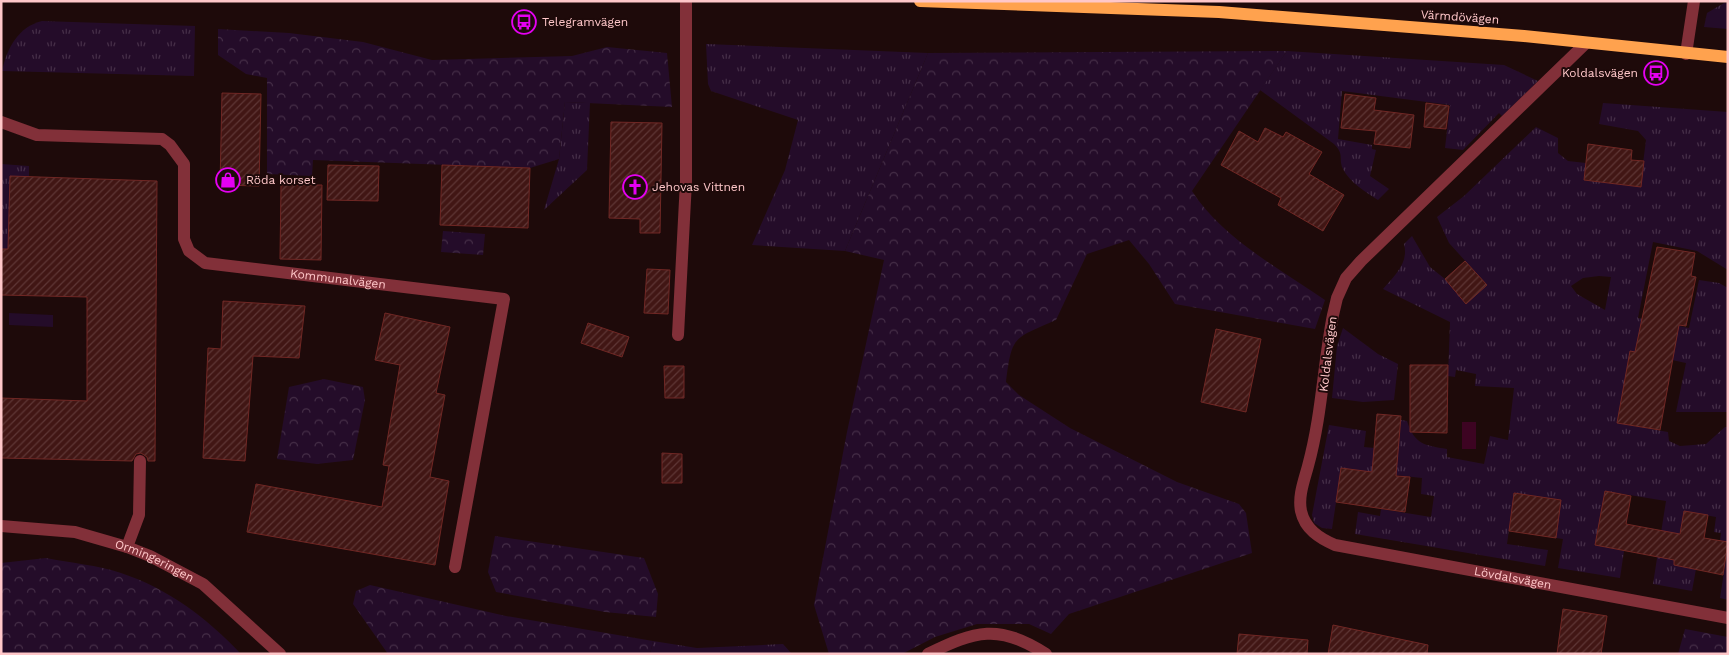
<svg xmlns="http://www.w3.org/2000/svg" width="1729" height="655" font-family="'Work Sans',sans-serif">
<style>
.grass{fill:url(#grass-tufts);fill-rule:evenodd}
.forest{fill:url(#forest-crowns)}
.pitch{fill:#240c29}
.water{fill:#3d0422}
.building{fill:url(#building-hatch);stroke:#702724}
.lines{fill:none;stroke-linecap:round;stroke-linejoin:round}
.minor{stroke:#823039;stroke-width:12}
.major{stroke:#ffa24e;stroke-width:12}
.labels{text-anchor:middle;stroke-width:4;stroke-linejoin:round;paint-order:stroke}
.street-label{font-size:12px;fill:#ffc7c9;stroke:#1e0a0a}
.poi-label{font-size:12px;fill:#ffc7c9;stroke:#1e0a0a;text-anchor:start}
</style>
<defs>
<pattern id="grass-tufts" width="24" height="20" patternUnits="userSpaceOnUse" patternTransform="scale(1.25)"><rect width="24" height="20" fill="#240c29"/><path d="M3 7l-1-3M5 7V3M7 7l1-3M15 17l-1-3M17 17v-4M19 17l1-3" fill="none" stroke="#452e47"/></pattern>
<pattern id="forest-crowns" width="20" height="18" patternUnits="userSpaceOnUse" patternTransform="scale(1.25)"><rect width="20" height="18" fill="#240c29"/><path d="M2 6a3 3 0 1 1 6 0M12 15a3 3 0 1 1 6 0" fill="none" stroke="#452e47"/></pattern>
<pattern id="building-hatch" width="6" height="6" patternUnits="userSpaceOnUse" patternTransform="scale(1.25)"><rect width="6" height="6" fill="#411614"/><path d="M-1 1l2-2M0 6l6-6M5 7l2-2" fill="none" stroke="#5e3635"/></pattern>
</defs>
<rect width="100%" height="100%" fill="#1e0a0a"/>
<g class="grass">
<polygon points="1724,3 1728,3 1728,29 1704,27 1707,13"/>
<path d="M42 21 195 26 194 76 2 71C7 48 18 27 42 21Z"/>
<polygon points="706,44 928,53 845,251 752,245 785,170 798,120 711,91 708,84"/>
<path d="M1287 51 1504 65 1538 81 1502 116 1499 113 1463 150 1445 148 1450 105 1342 91 1338 139 1372 145V149L1376 150 1370 176 1389 189 1378 200C1367 193 1349 182 1343 169 1338 158 1345 155 1334 144L1260 90Z"/>
<polygon points="565,102 590,103 587,170 544,210 559,159"/>
<path d="M1603 103 1728 112V270L1697 251 1653 242 1638 318 1689 328 1699 280 1719 283 1728 288V412H1676L1686 363 1630 351 1617 423 1668 432 1669 441 1680 446 1706 444 1725 427H1728V542L1720 541 1721 533 1714 532 1716 517 1684 511 1674 564 1696 569 1692 591 1653 584 1666 501 1605 491 1595 545 1624 551 1620 578 1558 568 1563 539 1556 538 1561 500 1514 493 1507 544 1548 550 1545 566 1355 534 1358 512 1380 516 1381 509 1431 517 1434 496 1421 494 1422 478 1341 469 1332 529 1322 528 1314 523 1312 515 1329 425 1366 431 1364 447 1374 448 1399 442 1401 420 1407 421C1415 445 1424 445 1447 449V457L1484 464 1490 436 1508 440 1514 388 1475 386 1476 374 1456 370 1455 377 1448 376 1450 322 1383 289C1395 275 1409 263 1404 244L1412 236 1430 267 1445 279 1466 303 1487 285 1449 243 1437 217 1464 196 1536 127 1558 138V153L1568 161 1586 163 1584 180 1640 187 1646 140 1638 131 1599 124ZM1599 276 1611 277 1605 310 1577 294 1571 286 1583 278Z"/>
<polygon points="1,164 29,166 29,177 10,177 9,222 31,250 1,249"/>
<polygon points="1343,328 1378,354 1398,364 1394,400 1363,402 1332,398 1337,346"/>
<polygon points="1728,546 1728,600 1720,598"/>
<polygon points="653,641 697,648 783,644 792,654 650,654"/>
</g>
<g class="forest">
<polygon points="218,29 289,33 363,42 432,60 572,56 607,47 667,53 672,107 565,102 559,159 530,168 313,160 312,176 267,174 267,78 246,74 218,55"/>
<path d="M1287 51 1192 191C1221 237 1281 270 1325 300L1315 329 1175 304 1149 264 1129 240 1087 254 1056 320C1014 339 1012 334 1006 382L1019 395 1070 428 1177 482 1239 504 1246 513 1252 553 1069 614 1051 634 1029 624H977L935 637 902 654H829L814 605 847 432 884 260 845 251 928 53Z"/>
<polygon points="443,231 485,234 483,255 441,252"/>
<polygon points="324,379 363,387 365,400 353,460 317,464 277,459 289,387"/>
<polygon points="495,536 644,558 658,594 656,617 605,612 496,592 488,572"/>
<path d="M46 558C70 563 98 565 121 573 169 589 207 618 241 654H1V563Z"/>
<polygon points="370,585 506,616 653,641 650,654 388,654 353,604 356,591"/>
<polygon points="1685,629 1728,637 1728,654 1678,654"/>
</g>
<polygon class="pitch" points="9,313 53,315 53,327 9,325"/>
<rect class="water" x="1462" y="422" width="14" height="27"/>
<g class="building">
<polygon points="222,93 261,94 259,186 220,185"/>
<polygon points="1345,94 1376,98 1374,110 1414,115 1410,148 1374,144 1376,131 1341,128"/>
<polygon points="1426,103 1449,106 1446,129 1424,127"/>
<polygon points="611,122 662,123 660,233 640,233 640,219 609,218"/>
<polygon points="1265,128 1283,137 1286,132 1322,152 1309,174 1344,195 1323,231 1278,205 1281,198 1221,165 1239,131 1258,142"/>
<polygon points="1588,144 1632,150 1631,160 1644,161 1641,187 1584,180"/>
<polygon points="328,165 379,166 378,201 327,200"/>
<polygon points="442,165 530,168 528,228 440,225"/>
<polygon points="10,176 157,181 155,461 148,461 147,457 141,453 136,454 132,461 1,458 1,398 87,401 87,297 1,295 1,249 8,249"/>
<polygon points="281,185 322,185 321,260 280,259"/>
<polygon points="1657,247 1695,253 1691,276 1696,277 1686,326 1679,325 1660,430 1617,423 1630,351 1635,352"/>
<polygon points="1465,261 1487,285 1466,304 1445,279"/>
<polygon points="647,269 670,270 668,314 644,313"/>
<polygon points="223,301 305,306 299,358 253,356 245,461 203,458 208,348 221,349"/>
<polygon points="385,313 450,327 436,393 445,395 430,477 449,481 435,565 247,532 256,484 382,507 389,466 383,465 400,365 375,360"/>
<polygon points="588,323 629,337 622,357 581,343"/>
<polygon points="1216,329 1261,339 1246,412 1201,402"/>
<polygon points="1410,365 1448,365 1447,433 1410,432"/>
<polygon points="664,366 684,366 684,398 665,398"/>
<polygon points="1377,414 1401,416 1396,476 1410,477 1405,512 1336,502 1341,468 1372,472"/>
<polygon points="662,453 682,454 682,483 662,483"/>
<polygon points="1605,491 1631,496 1626,524 1680,534 1684,511 1708,515 1704,538 1728,542 1723,575 1674,565 1674,560 1595,545"/>
<polygon points="1514,493 1561,500 1556,538 1509,531"/>
<polygon points="1563,609 1607,616 1601,654 1557,654"/>
<polygon points="1333,625 1428,645 1427,654 1328,654"/>
<polygon points="1239,634 1308,640 1307,654 1237,654"/>
</g>
<g class="lines">
<g class="minor">
<path id="s1" d="M1585 44 1361 261 1346 278 1337 298 1333 315C1323 366 1322 415 1308 466 1304 481 1298 496 1301 511 1305 529 1319 538 1335 545L1728 618"/>
<polyline points="1686,54 1694,1"/>
<path id="s2" d="M1 122 37 135 162 139 170 145 184 164V239L189 251 205 263 504 299 455 567"/>
<polyline points="678,335 686,181 686,1"/>
<path id="s3" d="M1 526 75 532 127 547 150 556 203 584 280 654"/>
<polyline points="127,547 139,515 140,461"/>
<path d="M928 654C975 631 999 623 1046 654"/>
</g>
<polyline class="major" points="920,1 1219,12 1524,36 1728,57"/>
</g>
<defs>
<g id="bus-ring" transform="scale(1.25)"><circle r="9.5" fill="#1e0a0a" stroke="#e500f2" stroke-width="1.5"/><path d="M-5-6H5V4H4V6H2V4H-2V6H-4V4H-5ZM-3.5-4V0h7V-4ZM-3.5 1.2v1.5H-2V1.2ZM2 1.2v1.5H3.5V1.2Z" fill="#e500f2"/></g>
<g id="shop-ring" transform="scale(1.25)"><circle r="9.5" fill="#1e0a0a" stroke="#e500f2" stroke-width="1.5"/><path d="M-5-2.5h2.3a2.7 3.5 0 0 1 5.4 0H5L5.5 6h-11ZM-1.5-2.5h3a1.5 2.3 0 0 0-3 0Z" fill="#e500f2"/></g>
<g id="church-ring" transform="scale(1.25)"><circle r="9.5" fill="#1e0a0a" stroke="#e500f2" stroke-width="1.5"/><path d="M-1.2-6h2.4v3.5h3.3v2.4h-3.3V6h-2.4V-.1h-3.3v-2.4h3.3Z" fill="#e500f2"/></g>
</defs>
<g fill-rule="evenodd">
<use href="#bus-ring" x="524" y="22"/>
<use href="#bus-ring" x="1656" y="73"/>
<use href="#shop-ring" x="228" y="180"/>
<use href="#church-ring" x="635" y="187"/>
</g>
<g class="labels">
<g class="street-label">
<text transform="translate(1460 17) rotate(4)" y="4">Värmdövägen</text>
<text dy="4" stroke="none"><textPath href="#s2" startOffset="439">Kommunalvägen</textPath></text>
<text transform="translate(1328 354) rotate(-83)" y="4">Koldalsvägen</text>
<text dy="4" stroke="none"><textPath href="#s3" startOffset="159">Ormingeringen</textPath></text>
<text dy="4" stroke="none"><textPath href="#s1" startOffset="804">Lövdalsvägen</textPath></text>
</g>
<g class="poi-label">
<text x="542" y="26">Telegramvägen</text>
<text x="1638" y="77" text-anchor="end">Koldalsvägen</text>
<text x="246" y="184">Röda korset</text>
<text x="652" y="191">Jehovas Vittnen</text>
</g>
</g>
<rect width="1729" height="655" fill="none" stroke="#ffc7c9" stroke-width="5"/>
</svg>
